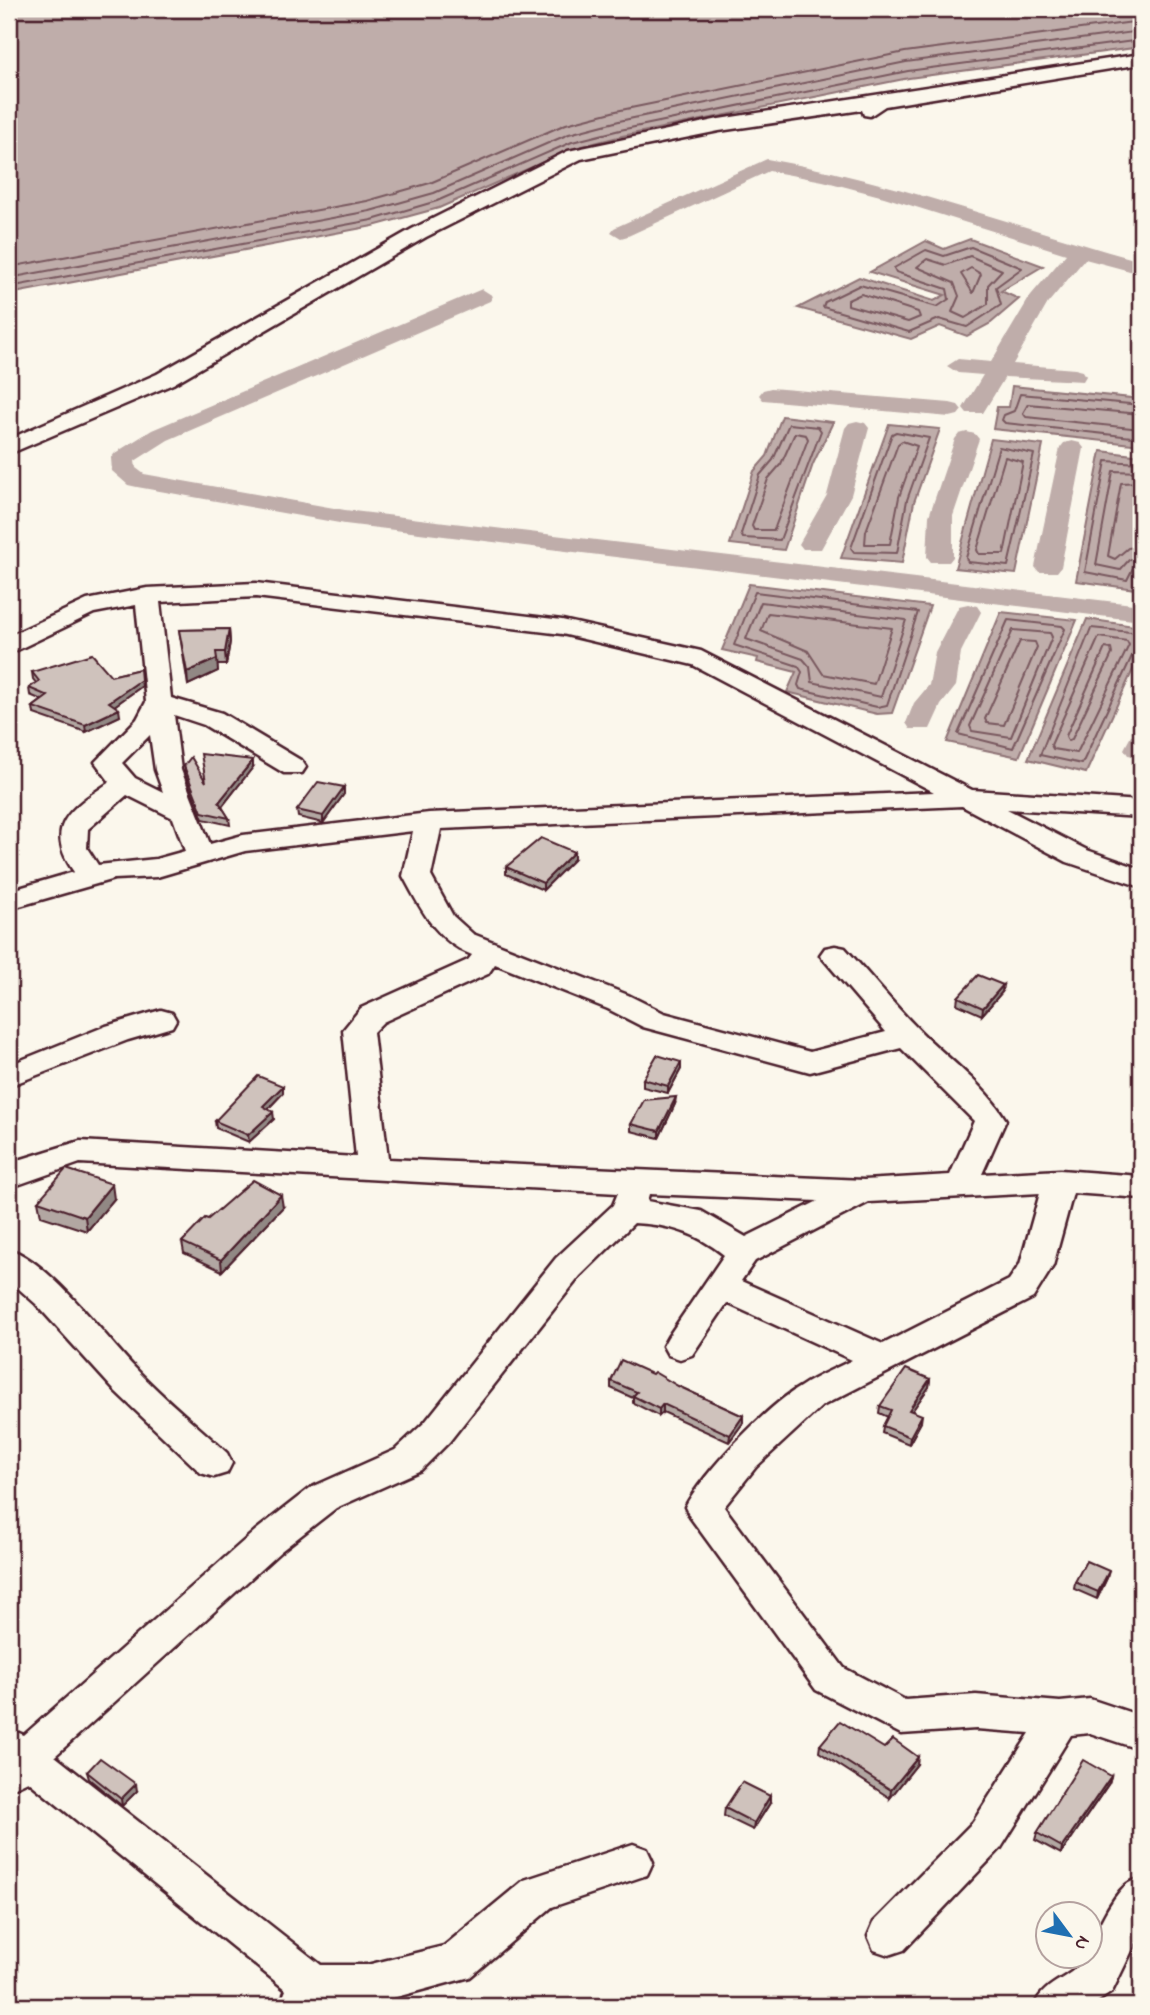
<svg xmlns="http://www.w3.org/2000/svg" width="1150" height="2015" font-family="'Indie Flower',sans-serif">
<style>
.water{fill:#bfadaa;stroke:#907477;stroke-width:2}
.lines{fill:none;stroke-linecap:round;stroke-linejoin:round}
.shore{stroke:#79585e;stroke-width:2}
.canal{fill:#bfadaa;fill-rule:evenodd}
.minor-casing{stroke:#4a1f2b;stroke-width:5}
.minor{fill:#fbf7ec;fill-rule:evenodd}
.wall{fill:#b2a7a2;stroke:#4a1f2b;stroke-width:2}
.shaded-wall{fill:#918884;stroke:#4a1f2b;stroke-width:2}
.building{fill:#cfc2bc;stroke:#4a1f2b;stroke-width:2}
</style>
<rect width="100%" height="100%" fill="#fbf7ec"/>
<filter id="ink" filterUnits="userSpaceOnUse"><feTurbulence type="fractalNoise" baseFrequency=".0143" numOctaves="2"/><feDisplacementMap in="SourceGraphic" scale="14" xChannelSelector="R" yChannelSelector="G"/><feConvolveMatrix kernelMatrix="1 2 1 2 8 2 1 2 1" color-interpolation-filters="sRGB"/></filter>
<g filter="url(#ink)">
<g class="water">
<polygon points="9,9 1141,9 1141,47 909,78 622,136 575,148 439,208 373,226 9,294"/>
<polygon points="970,239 1043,266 1001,291 1019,299 991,323 967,336 940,326 911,339 798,308 859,277 934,301 945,295 870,272 926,241 944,249"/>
<polygon points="1012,386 1141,399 1141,445 993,429 997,407 1009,407"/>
<polygon points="782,416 833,422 813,464 784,550 730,544 754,471 767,456"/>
<polygon points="889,424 940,429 914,502 902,563 841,558"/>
<polygon points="991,439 1043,445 1016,574 955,568"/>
<polygon points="1101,451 1141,456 1141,540 1136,589 1076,581"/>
<polygon points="749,584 930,606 892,713 877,714 787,692 796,672 757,662 758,658 722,650"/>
<polygon points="1001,612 1077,620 1019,757 947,742"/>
<polygon points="1087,619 1141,627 1141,652 1086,773 1028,759"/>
</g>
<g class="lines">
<g class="shore">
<polygon points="971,247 1022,268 996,287 1001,305 967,327 939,319 909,332 823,307 825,302 860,285 937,307 949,299 947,289 896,272 894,268 926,250 944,256"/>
<polygon points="970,256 1002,270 988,285 988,304 965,318 952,312 959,296 954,283 917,267 927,259 946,265"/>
<polyline points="9,267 367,201 430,183 566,124 616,111 905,52 1141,21"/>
<polygon points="971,268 981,274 973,293 961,274"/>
<polyline points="9,278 370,211 434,193 569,134 619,121 906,62 1141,31"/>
<polyline points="9,287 372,220 437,201 572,142 620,130 908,71 1141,40"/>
<polygon points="861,294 918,312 920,317 908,322 848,305 848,300"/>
<polyline points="1141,405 1020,394 1014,411 1004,415 1002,420 1005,423 1141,438"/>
<polyline points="1141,414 1028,404 1023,413 1026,417 1141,429"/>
<polygon points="789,424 818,427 821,431 780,540 743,538 741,534 760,475 773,460"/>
<polygon points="896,432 929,438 907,500 897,553 854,552 851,548 892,434"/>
<polygon points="795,433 806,435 808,439 774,530 754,530 752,526 768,479 781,464"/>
<polygon points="902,441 917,446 899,497 890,544 865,544 866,531 898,444"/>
<polygon points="999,447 1034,454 1008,566 968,562 966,558"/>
<polygon points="1005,457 1023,462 1004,554 979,554 977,550"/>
<polyline points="1141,463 1106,461 1085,572 1127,580 1133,568 1141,565"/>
<polyline points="1141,472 1113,471 1096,565 1120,570 1129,560 1141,556"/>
<polyline points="1141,482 1121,483 1108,556 1115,559 1128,548 1141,546"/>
<polygon points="755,592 918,612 887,705 877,707 800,689 798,685 802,672 798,666 734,645"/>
<polygon points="761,602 906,620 881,697 812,682 810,667 803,659 746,639"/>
<polygon points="768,613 892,628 874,684 823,674 808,651 761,631"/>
<polygon points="1008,620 1062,626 1065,629 1013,748 958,734"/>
<polygon points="1013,630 1050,633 1052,637 1011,737 972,731 970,726"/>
<polyline points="1141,633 1091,628 1040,755 1082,764 1132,656 1141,652"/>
<polygon points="1099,637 1127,641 1129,645 1077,753 1053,749 1051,745"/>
<polygon points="1020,641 1035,642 1037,647 1004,725 987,723 985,719"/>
<polygon points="1105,648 1111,649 1112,654 1072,739 1068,741 1066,736"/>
</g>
<g class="canal">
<path d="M767 159C895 181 1017 227 1141 261V274L1085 259 1048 303 1013 364 1075 369 1083 371 1086 376 1083 381 1005 377 983 413H967L963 408 983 375 958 373 947 366 958 359 991 362 1031 295 1066 254 884 197 823 181 769 171 628 236 621 238 611 232 614 228Z"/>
<polygon points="482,289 493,296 490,301 168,440 135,461 136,468 144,474 345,510 1141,605 1141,621 345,524 137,487 128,485 112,471 111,458 115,453 152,430"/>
<polygon points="771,388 950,403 958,405 962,410 958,415 950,417 763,400 759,395 763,390"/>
<polygon points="857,421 865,423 869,428 851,495 821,549 803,549 799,544 827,495 845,428 849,423"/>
<polygon points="967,432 975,434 979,439 953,516 953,557 949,562 931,562 927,557 929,516 955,439 959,434"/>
<polygon points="1072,441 1080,443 1084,448 1061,567 1057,572 1039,572 1035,567 1060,448 1064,443"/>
<polygon points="968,604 977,606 981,612 961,652 956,686 941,705 930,729 910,729 906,723 914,703 929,685 935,652 959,606"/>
<polygon points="1141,734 1141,757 1128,755 1124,749 1131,736"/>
</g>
<g class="minor-casing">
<g id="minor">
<polygon points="1141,54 1141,64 885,106 870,116 864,115 862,110 719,131 581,159 426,237 173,384 9,454 9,439 157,374 412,229 568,151 719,119"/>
<path d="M256 583 562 620 701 651 972 790 1141 801V817L1007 809 1087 850 1141 869V887L1067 862 962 806 441 829 431 876 453 916 473 934 628 995 664 1013 810 1052 886 1032 820 955 825 948 835 946 845 948C870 975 893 1004 919 1030 948 1059 984 1084 1006 1120L982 1174 1060 1170 1141 1176V1198L1073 1193 1053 1266 1033 1298 822 1406 756 1467 724 1507 844 1668 905 1700 976 1695 1060 1702 1090 1699 1141 1716V1750L1090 1733 1071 1735 1001 1848 904 1950 889 1955 874 1950 868 1936 874 1922 973 1822 1030 1733 976 1729 901 1734 816 1690 690 1517 685 1507C703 1473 766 1407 800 1387 816 1376 835 1369 852 1360L727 1303 692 1355 680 1359 668 1355 663 1346 668 1337 724 1255C695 1232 670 1225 634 1223L580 1276 449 1442 421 1470 336 1508 281 1551 55 1756 321 1965H367L444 1946 524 1880 633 1844 647 1849 653 1862 647 1875 552 1907 470 1977 378 2002 379 2006H279L286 1990 28 1781 9 1790V1729L24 1735 255 1531 310 1488 395 1450 425 1422 556 1258 613 1205 618 1193 80 1163 9 1188V1163L80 1141 356 1157 343 1030 361 1008 468 960 472 955C435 940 421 909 403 876L413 831 245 851 157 877 114 879 9 909V891L74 872C42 826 71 808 110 782L95 762 137 719 146 702 136 605 94 613 9 654V636L87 600 147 588ZM256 597 562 634 693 665 934 792 429 813 243 835 210 844 181 770 174 715 204 725 284 773H302L306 767 302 761 222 713 171 698 160 602ZM150 735 155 770 163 792 135 778 122 763ZM127 795 173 818 185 851 156 859 98 865 87 848 88 829ZM495 964 608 1009 643 1027 810 1072 901 1048 974 1121 950 1175 864 1180 388 1159 373 1032 383 1022 488 974ZM1040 1193 1020 1264 1009 1280 883 1344 741 1281 755 1261 869 1202ZM649 1194 818 1201 746 1237 701 1211 647 1201Z"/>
<polygon points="161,1010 172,1013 176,1020 172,1027 128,1040 9,1086 9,1065 106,1026"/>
<path d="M9 1249C49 1261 106 1338 136 1369 164 1399 197 1425 227 1453L232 1463 227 1473 214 1477 201 1473 114 1390 36 1304 9 1280Z"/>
<path d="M1141 1878V1932L1112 1992 1091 2006H1034C1045 1979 1075 1979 1086 1955H1090C1090 1938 1112 1897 1126 1885 1129 1882 1136 1880 1141 1878Z"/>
</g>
</g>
<use href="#minor" class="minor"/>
</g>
<g class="wall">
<polygon points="229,629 230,642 226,665 217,665 218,671 188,685 179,630"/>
<polygon points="140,669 142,686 114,706 120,716 86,732 34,714 33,707 42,700 30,695 29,688 36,683 33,679 32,672 111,676"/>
<polygon points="184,766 205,781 253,767 222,807 229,818 230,825 203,819 185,773"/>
<polygon points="344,787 344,794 323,823 298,817 297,810"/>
<polygon points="574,859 543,890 506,874 506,867"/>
<polygon points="1002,992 982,1015 957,1004 958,997"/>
<polygon points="681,1062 681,1069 668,1093 643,1087 643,1079"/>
<polygon points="283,1086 283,1093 268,1109 274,1119 249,1142 216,1128 215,1121"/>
<polygon points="675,1104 659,1138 631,1131 631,1124"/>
<polygon points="114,1199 87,1231 41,1216 38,1201"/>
<polygon points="283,1207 222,1271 184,1253 182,1242 208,1219"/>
<polygon points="930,1379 929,1387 912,1411 921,1422 909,1444 882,1433 883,1426 888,1417 879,1413 880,1406"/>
<polygon points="611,1381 678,1386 743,1416 743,1423 729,1442 663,1412 659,1416 633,1403 633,1398 611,1388"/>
<polygon points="1107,1578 1097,1599 1074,1589 1075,1582"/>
<polygon points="820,1745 884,1748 917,1764 890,1798 819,1752"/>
<polygon points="87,1772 137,1791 122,1806 89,1779"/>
<polygon points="1111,1776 1109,1783 1061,1854 1035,1840 1037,1833"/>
<polygon points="770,1803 753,1830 724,1816 725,1808"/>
<polygon points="1141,1978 1141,1996 1135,1992 1137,1985"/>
</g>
<g class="shaded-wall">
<polygon points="229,629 230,642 226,665 225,652"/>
<polygon points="217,659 218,671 188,685 187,672"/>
<polygon points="141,680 142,686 110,709 109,702"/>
<polygon points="119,709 120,716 86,732 85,725"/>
<polygon points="253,760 253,767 220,809 219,802"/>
<polygon points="344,787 344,794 323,823 323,816"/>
<polygon points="574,852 574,859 543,890 543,883"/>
<polygon points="1003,985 1002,992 982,1015 983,1008"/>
<polygon points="681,1062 681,1069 668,1093 668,1086"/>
<polygon points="283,1086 283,1093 263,1114 263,1106"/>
<polygon points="676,1097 675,1104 659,1138 659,1131"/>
<polygon points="273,1112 274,1119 249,1142 248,1135"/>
<polygon points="112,1184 114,1199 87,1231 85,1217"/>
<polygon points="281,1195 283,1207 222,1271 221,1260"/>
<polygon points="930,1379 929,1387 908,1417 909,1410"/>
<polygon points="663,1404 663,1412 659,1416 659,1409"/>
<polygon points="922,1415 921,1422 909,1444 910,1437"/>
<polygon points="743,1416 743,1423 729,1442 730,1435"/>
<polygon points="1109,1571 1107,1578 1097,1599 1098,1592"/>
<polygon points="918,1757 917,1764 890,1798 891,1790"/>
<polygon points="1111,1776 1109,1783 1061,1854 1062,1847"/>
<polygon points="136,1784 137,1791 122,1806 121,1799"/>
<polygon points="770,1796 770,1803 753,1830 754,1823"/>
</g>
<g class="building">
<polygon points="229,629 225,652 216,652 217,659 187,672 179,630"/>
<polygon points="92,654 111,676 140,669 141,680 109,702 119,709 85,725 33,707 48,696 29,688 39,681 32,672"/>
<polygon points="201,754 253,760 219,802 229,818 202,812 184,766 191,757 206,782"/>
<polygon points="318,782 344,787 323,816 297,810"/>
<polygon points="541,838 574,852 543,883 506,867"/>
<polygon points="978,975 1003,985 983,1008 958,997"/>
<polygon points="657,1055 681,1062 668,1086 643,1079"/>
<polygon points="258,1076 283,1086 263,1106 273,1112 248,1135 215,1121"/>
<polygon points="676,1097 659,1131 631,1124 644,1100"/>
<polygon points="66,1169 112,1184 85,1217 38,1201"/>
<polygon points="253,1180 281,1195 221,1260 182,1242 205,1218 208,1219"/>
<polygon points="621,1360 652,1374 654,1372 678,1386 743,1416 730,1435 663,1404 659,1409 633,1396 637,1392 611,1381"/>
<polygon points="906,1369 930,1379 909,1410 922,1415 910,1437 883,1426 891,1410 880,1406"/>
<polygon points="1086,1561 1109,1571 1098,1592 1075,1582"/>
<polygon points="840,1721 884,1748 893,1739 918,1757 891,1790 820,1745"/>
<polygon points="100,1758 136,1784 121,1799 87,1772"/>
<polygon points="1083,1760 1111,1776 1062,1847 1037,1833"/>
<polygon points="742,1782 770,1796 754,1823 725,1808"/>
<polygon points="1141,1978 1141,1987 1137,1985"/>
</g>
</g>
<rect width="1150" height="2015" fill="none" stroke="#fbf7ec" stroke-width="35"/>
<rect x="18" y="18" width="1115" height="1980" fill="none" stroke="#4a1f2b" stroke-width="2.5" filter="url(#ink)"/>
<g transform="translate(1069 1935) rotate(122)"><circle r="33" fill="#fbf7ec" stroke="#b4a19f" stroke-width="2"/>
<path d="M0-5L12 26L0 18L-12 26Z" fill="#1f6fb2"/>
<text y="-10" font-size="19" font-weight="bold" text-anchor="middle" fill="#4a1f2b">N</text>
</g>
</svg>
